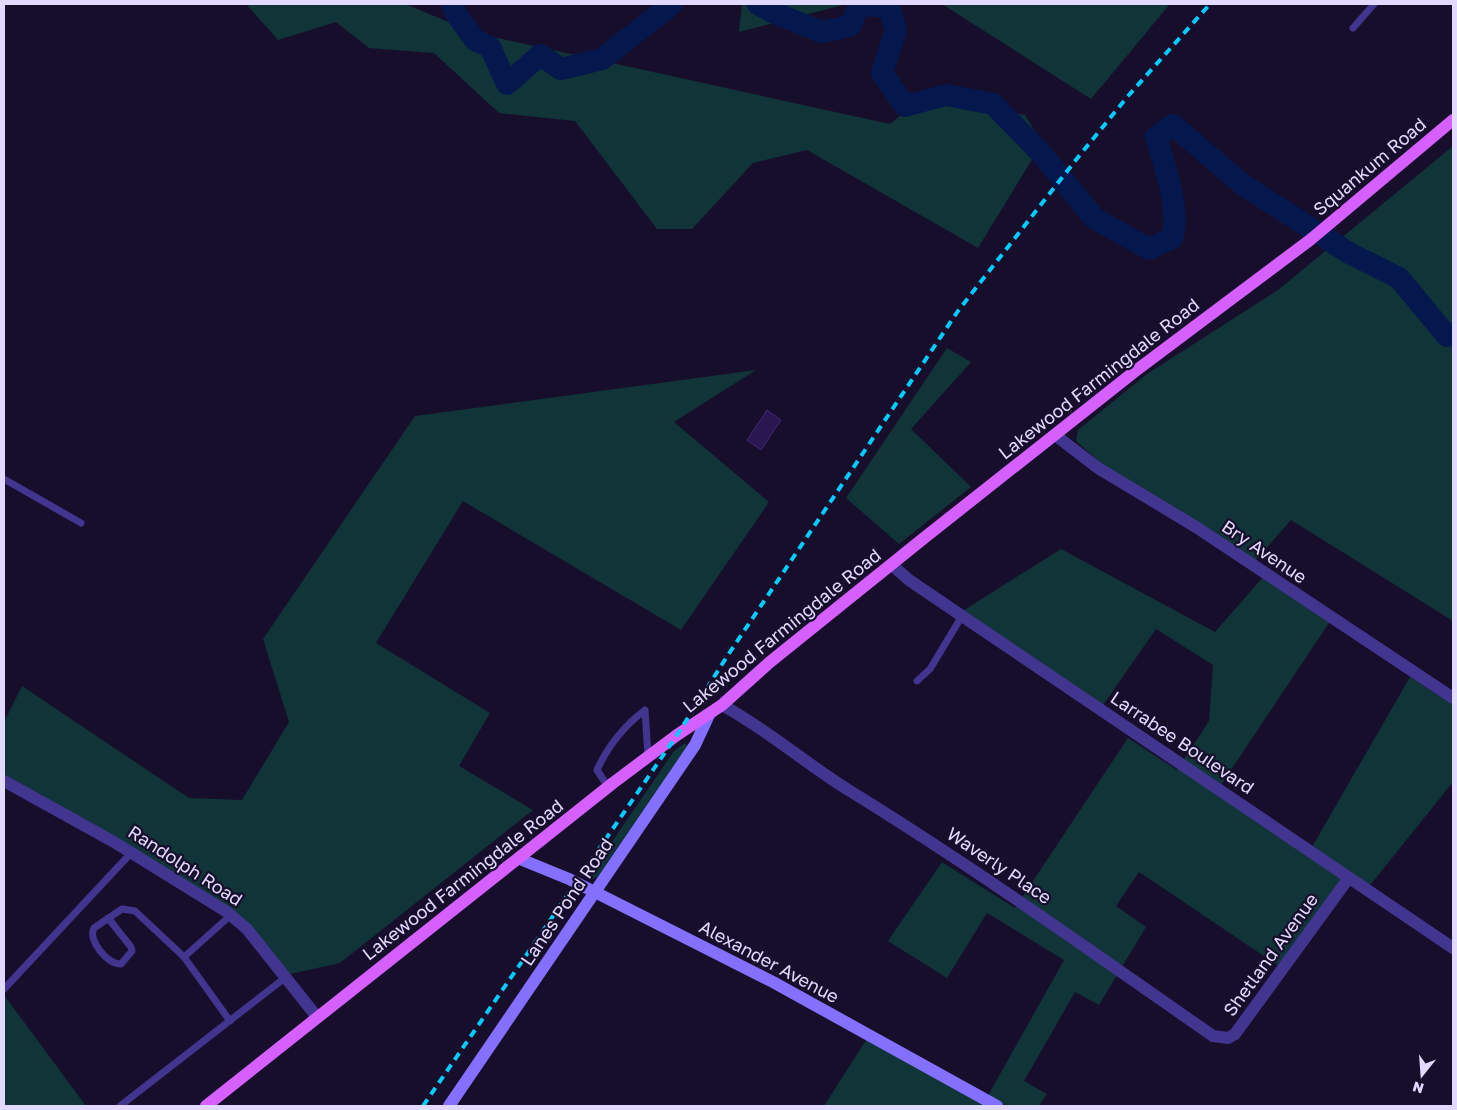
<svg xmlns="http://www.w3.org/2000/svg" width="1457" height="1110" font-family="'Golos Text',sans-serif">
<style>
.green{fill:#103437}
.lines{fill:none;stroke-linecap:round;stroke-linejoin:round}
.river{stroke:#05184e;stroke-width:22}
.building{fill:#29184f;stroke:#42287d}
.lane{stroke:#423590;stroke-width:7}
.street{stroke:#423590;stroke-width:12}
.secondary{stroke:#8370ff;stroke-width:12}
.primary{stroke:#d560ff;stroke-width:12}
.rail{stroke:#05cbff;stroke-width:4;stroke-dasharray:8 6;stroke-linecap:butt}
.labels{text-anchor:middle;stroke-width:4.5;stroke-linejoin:round;paint-order:stroke}
.street-label{font-size:18px;fill:#e2d9ff;stroke:#170e2c}
</style>
<rect width="100%" height="100%" fill="#170e2c"/>
<g class="green">
<polygon points="246,4 405,4 475,33 890,124 922,98 1025,115 1042,143 978,248 807,150 753,163 692,229 657,229 575,121 499,113 434,53 369,48 336,22 278,40"/>
<polygon points="742,4 847,4 739,32"/>
<polygon points="942,4 1170,4 1091,99"/>
<polygon points="1453,146 1453,621 1291,520 1255,561 1102,464 1076,441 1078,430 1147,374 1278,290"/>
<polygon points="947,348 971,362 911,429 971,487 899,544 846,498"/>
<polygon points="756,370 674,422 769,502 681,630 463,501 376,643 490,713 459,766 533,810 340,963 290,974 191,888 4,784 4,722 22,686 189,798 242,800 289,722 263,639 415,416"/>
<polygon points="1061,549 1215,632 1264,576 1331,620 1215,794 1308,854 1410,677 1453,705 1453,782 1363,894 1343,880 1283,969 1139,872 1116,906 1146,927 1099,1005 1075,992 1024,1081 1047,1094 1039,1106 824,1106 868,1037 985,1101 1064,960 987,913 947,978 888,941 942,862 1015,908 1128,738 1177,770 1209,721 1213,665 1156,629 1099,711 953,617"/>
<polygon points="685,743 687,746 598,876 593,879 588,877 674,751"/>
<polygon points="4,995 86,1106 4,1106"/>
</g>
<g class="lines">
<g class="river">
<polyline points="452,4 456,14 475,40 490,47 507,84 540,55 561,69 602,59 672,4"/>
<path d="M758 4 772 12 822 32 850 26 859 5 889 7 896 30 882 73 905 106 946 95 993 104 1041 153 1094 218 1149 249 1172 238C1181 210 1164 165 1156 137L1173 125 1242 184 1349 253 1399 278 1447 336 1453 333"/>
</g>
</g>
<polygon class="building" points="767,410 781,420 761,450 747,440"/>
<g class="lines">
<g class="lane">
<polyline points="1353,28 1374,4"/>
<polyline points="4,479 81,523"/>
<polyline points="917,681 930,669 962,616"/>
<path d="M608 787 597 770C608 746 624 726 645 710L648 756"/>
<path d="M108 918 131 947 132 951 121 964C108 965 87 940 94 928L122 909 135 911 184 957 230 1021"/>
<polyline points="184,957 231,915"/>
<polyline points="4,989 132,852"/>
<polyline points="120,1106 286,977"/>
</g>
<g class="street">
<polyline points="1055,435 1098,468 1196,527 1453,698"/>
<polyline points="892,565 909,580 962,616 1453,948"/>
<path d="M722 705C768 730 806 764 850 791 975 868 1094 953 1213 1036L1228 1038 1235 1034 1348 879"/>
<polyline points="4,781 114,842 227,912 247,929 317,1017"/>
</g>
<g class="secondary">
<polyline points="520,859 569,879 773,982 997,1106"/>
<polyline points="449,1106 695,745 709,715"/>
</g>
<polyline class="primary" points="206,1106 613,783 677,735 722,705 770,662 924,538 1134,372 1310,240 1453,120"/>
<polyline class="rail" points="423,1106 677,735 728,655 958,311 1075,161 1128,96 1210,4"/>
</g>
<g class="labels">
<g class="street-label">
<text transform="translate(1370 167) rotate(-40)" y="6">Squankum Road</text>
<text transform="translate(1099 379) rotate(-38)" y="6">Lakewood Farmingdale Road</text>
<text transform="translate(1264 552) rotate(34)" y="6">Bry Avenue</text>
<text transform="translate(782 631) rotate(-39)" y="6">Lakewood Farmingdale Road</text>
<text transform="translate(1182 743) rotate(34)" y="6">Larrabee Boulevard</text>
<text transform="translate(185 866) rotate(33)" y="6">Randolph Road</text>
<text transform="translate(999 866) rotate(34)" y="6">Waverly Place</text>
<text transform="translate(463 880) rotate(-38)" y="6">Lakewood Farmingdale Road</text>
<text transform="translate(567 902) rotate(-56)" y="6">Lanes Pond Road</text>
<text transform="translate(1271 955) rotate(-54)" y="6">Shetland Avenue</text>
<text transform="translate(769 962) rotate(28)" y="6">Alexander Avenue</text>
</g>
</g>
<rect width="1457" height="1110" fill="none" stroke="#e2d9ff" stroke-width="10"/>
<g transform="translate(1422 1075) rotate(197)" stroke="#170e2c" stroke-width="4" paint-order="stroke">
<path d="M0-4L9 19L0 12L-9 19Z" fill="#e2d9ff"/>
<text y="-8" font-size="14" font-weight="bold" text-anchor="middle" fill="#e2d9ff">N</text>
</g>
</svg>
